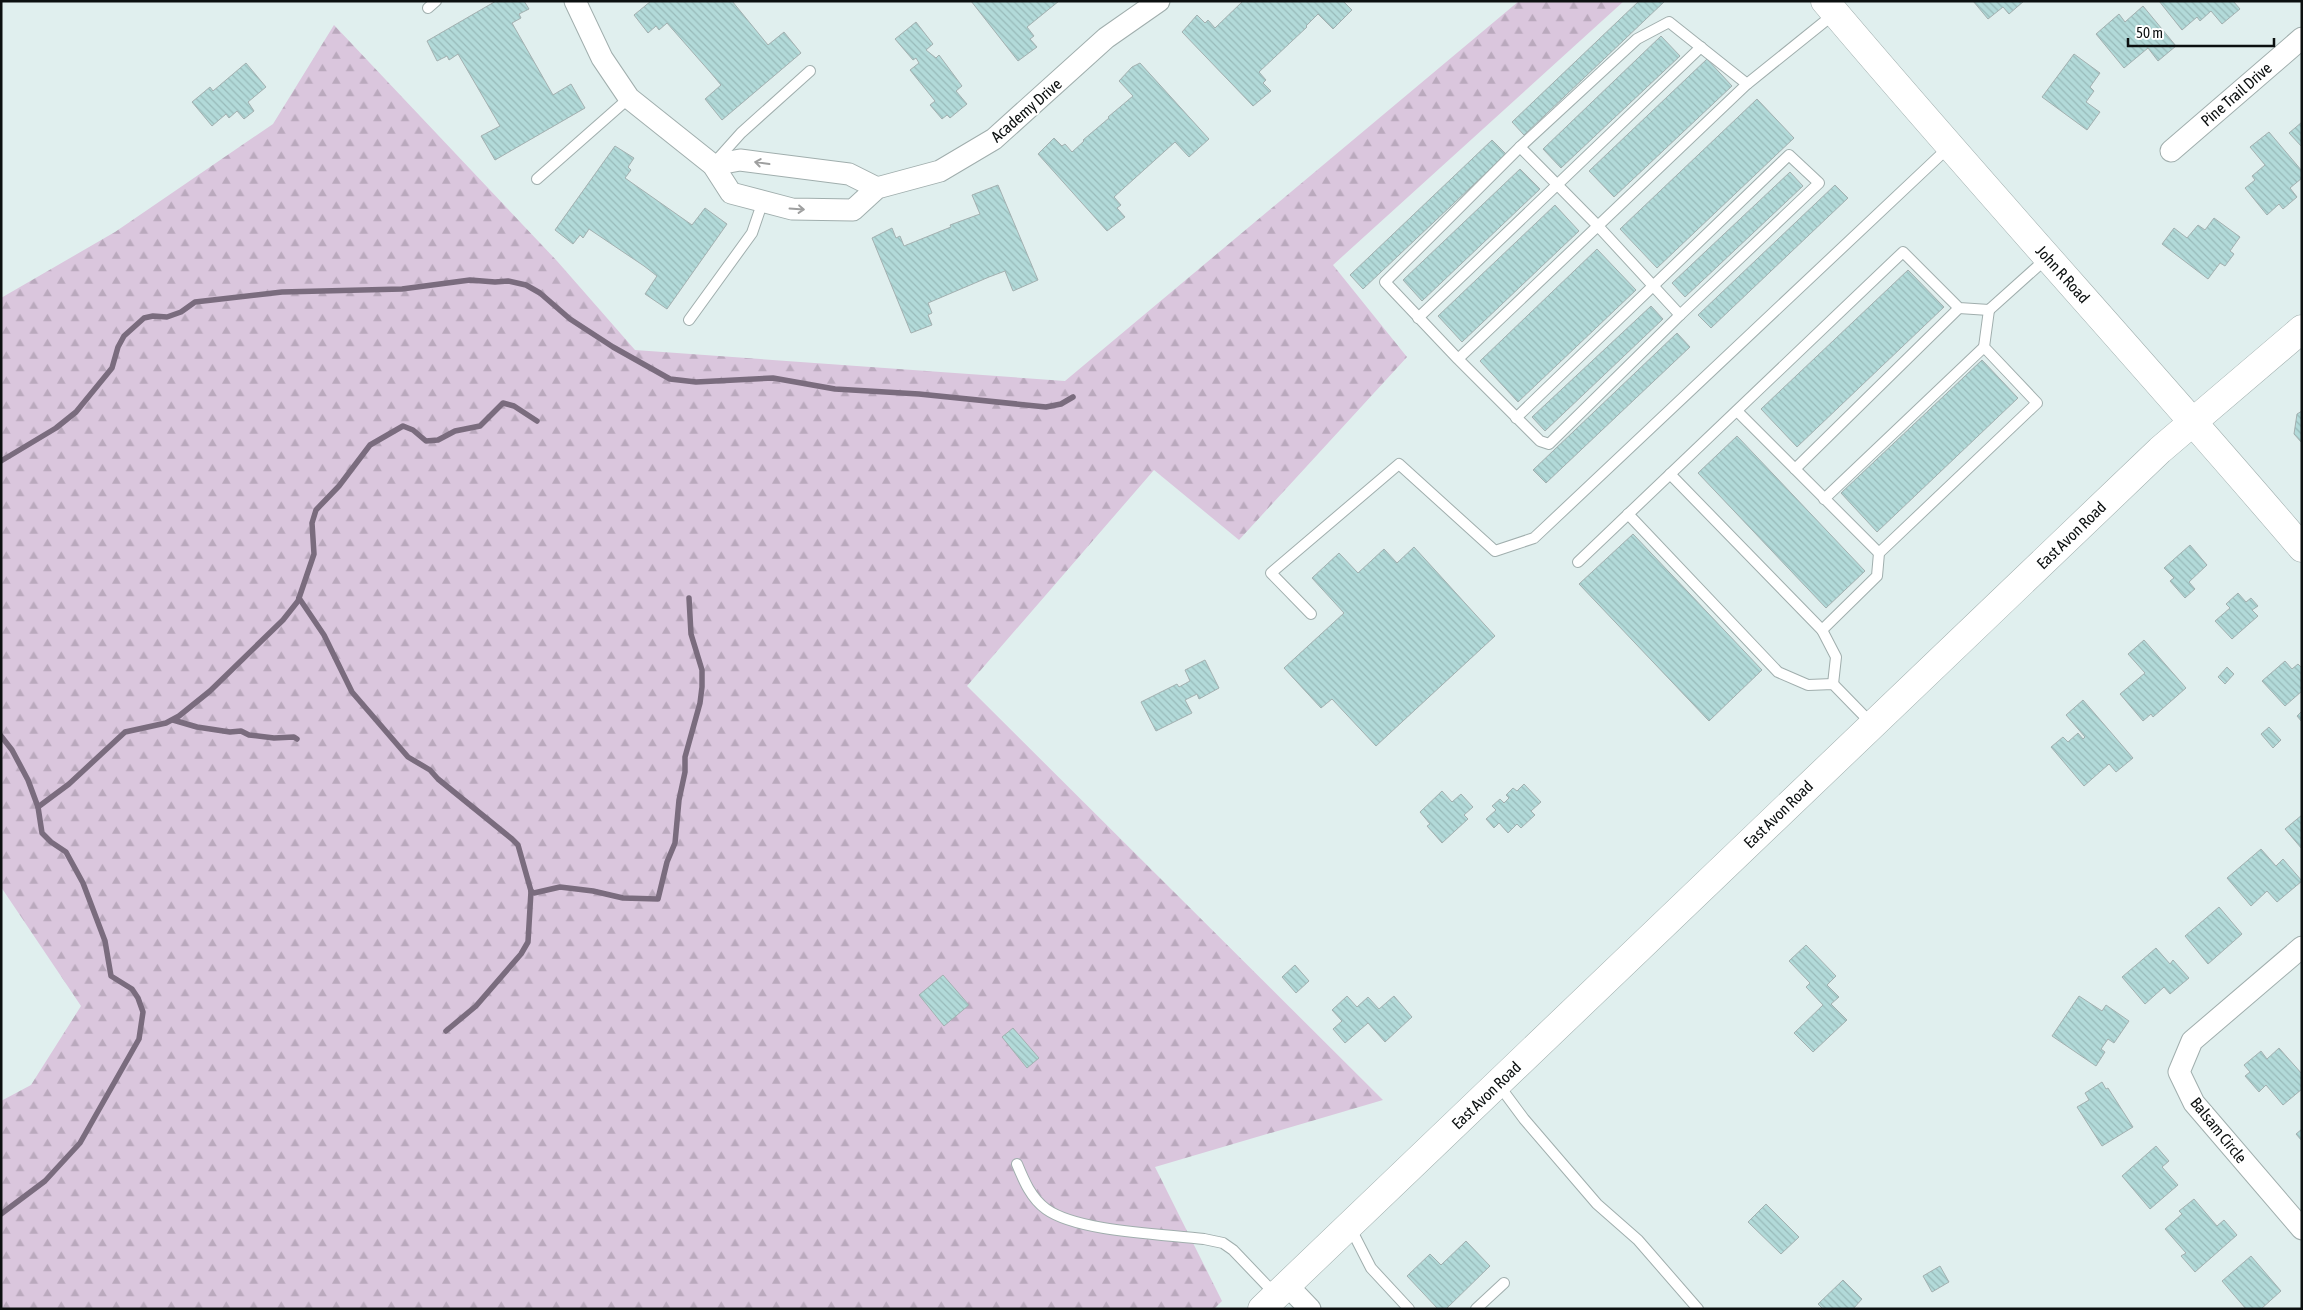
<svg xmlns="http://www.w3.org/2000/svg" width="2303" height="1310" font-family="'Asap Condensed',sans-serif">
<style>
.forest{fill:url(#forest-firs)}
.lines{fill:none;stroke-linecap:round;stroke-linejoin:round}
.stream{stroke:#7a6c7e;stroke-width:5.5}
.building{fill:url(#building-back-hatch);stroke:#a3b0b0}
.lane-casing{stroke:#a0aead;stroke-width:12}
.street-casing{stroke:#a0aead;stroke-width:23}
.secondary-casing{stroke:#a0aead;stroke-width:29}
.lane{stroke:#fff;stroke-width:10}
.street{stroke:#fff;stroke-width:21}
.secondary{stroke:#fff;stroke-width:28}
.oneway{stroke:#9e9f9f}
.labels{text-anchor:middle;stroke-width:4.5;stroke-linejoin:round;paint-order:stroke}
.street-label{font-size:16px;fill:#0c1010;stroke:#fff}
</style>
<defs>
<pattern id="forest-firs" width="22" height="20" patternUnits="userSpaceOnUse" patternTransform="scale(1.25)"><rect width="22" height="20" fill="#dac6dd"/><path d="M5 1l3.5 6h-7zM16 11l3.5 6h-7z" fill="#baa9bd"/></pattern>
<pattern id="building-back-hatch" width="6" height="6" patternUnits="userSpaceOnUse" patternTransform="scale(1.25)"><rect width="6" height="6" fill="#b2dad9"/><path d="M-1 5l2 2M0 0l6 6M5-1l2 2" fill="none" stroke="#98bab9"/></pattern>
</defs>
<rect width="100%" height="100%" fill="#e0efee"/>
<polygon class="forest" points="1519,1 1624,1 1333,265 1407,357 1239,540 1154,470 967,686 1383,1100 1155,1167 1222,1301 1214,1309 1,1309 1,1101 31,1085 81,1006 1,887 1,298 115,232 273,124 334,25 557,261 635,350 1065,381"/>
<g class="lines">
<g class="stream">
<polyline points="1,461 56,428 76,412 112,368 118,347 124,336 144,318 153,316 167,317 181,312 195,302 282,292 402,289 470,280 495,282 508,281 526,285 540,293 570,319 613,347 670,379 696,382 773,378 835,389 919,394 1046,407 1061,404 1073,397"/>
<polyline points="299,598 324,635 352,692 408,757 430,770 438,779 512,839 518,845 531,891 528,942 521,954 476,1006 446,1031"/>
<polyline points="173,720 197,727 230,732 241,731 249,735 274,738 294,737 297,739"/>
<polyline points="1,736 12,750 28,780 38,807 42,833 51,842 66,852 83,883 105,941 111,976 132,989 138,998 143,1012 139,1039 80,1143 45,1181 1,1214"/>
<polyline points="38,807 69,784 125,732 166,723 179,716 210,691 283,620 298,601 314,554 312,523 316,510 339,486 370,445 403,426 413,430 426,441 438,440 455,431 480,426 503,403 514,406 537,421"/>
<polyline points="531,891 534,893 560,887 593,891 623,898 658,899 667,862 675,843 679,800 685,772 685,757 700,703 702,687 702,670 691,634 689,598"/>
</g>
</g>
<g class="building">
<polygon points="496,1 524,1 529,9 519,14 521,18 512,23 553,95 571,84 585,108 495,160 481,136 500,126 458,54 449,60 447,56 437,61 427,41"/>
<polygon points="651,1 732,1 768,45 784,32 801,53 722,120 705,99 721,85 710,72 667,23 659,30 656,26 648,33 634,15"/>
<polygon points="971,1 1059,1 1027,27 1034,36 1030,39 1037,47 1018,61"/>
<polygon points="1243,1 1343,1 1352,10 1333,29 1318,14 1306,26 1307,27 1259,72 1266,80 1263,83 1271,91 1253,106 1182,32 1197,15 1205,23 1208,20 1215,28"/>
<polygon points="1639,1 1665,1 1524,135 1512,122"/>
<polygon points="1973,1 2024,1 2009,14 2003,7 1988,19"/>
<polygon points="2159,1 2233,1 2240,9 2222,24 2211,11 2200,21 2197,17 2182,30"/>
<polygon points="2143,6 2176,46 2158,61 2148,48 2124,68 2096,34 2119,14 2125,22"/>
<polygon points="916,22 933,44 926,50 936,58 939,55 962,86 956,91 967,104 950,118 947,115 942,119 930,105 935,101 910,70 919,63 916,58 913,60 895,39"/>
<polygon points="1661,36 1680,56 1561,168 1543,149"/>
<polygon points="2074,54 2100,73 2090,87 2094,91 2086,102 2100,112 2087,130 2042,97"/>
<polygon points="1707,59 1732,86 1614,197 1589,171"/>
<polygon points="246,63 266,87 248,102 254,111 244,119 237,111 229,118 226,114 212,126 192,102 210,87 213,91"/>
<polygon points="1140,63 1209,139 1189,157 1175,142 1114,197 1121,205 1117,208 1125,217 1107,231 1038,154 1054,138 1062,146 1065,144 1072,152 1084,141 1083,140 1109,118 1108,117 1133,96 1119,81 1132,67"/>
<polygon points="1757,99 1794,138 1657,268 1620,229"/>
<polygon points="2302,122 2302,147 2289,133"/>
<polygon points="2269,132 2302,171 2302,178 2290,188 2297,197 2283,209 2279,204 2267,215 2245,188 2255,180 2252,176 2265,165 2250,147"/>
<polygon points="1492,140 1506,154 1363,289 1350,275"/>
<polygon points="615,146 634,158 628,167 631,170 625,178 692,225 705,208 727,224 667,309 645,294 657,276 644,266 589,229 583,238 580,235 573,244 555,230"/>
<polygon points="1520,169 1540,189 1422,301 1403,280"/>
<polygon points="1790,172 1803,186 1685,297 1672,283"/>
<polygon points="998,185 1038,280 1013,291 1005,271 989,277 928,303 932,313 928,315 932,325 911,333 872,238 892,228 896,238 900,236 904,246 951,227 950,225 980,214 972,195"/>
<polygon points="1835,185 1848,198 1711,328 1698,315"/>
<polygon points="1555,205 1579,231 1462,342 1438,316"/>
<polygon points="2214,218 2240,237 2230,251 2234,254 2225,266 2220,263 2208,279 2162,244 2174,228 2187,238 2198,225 2205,230"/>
<polygon points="1597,249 1636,290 1518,402 1480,361"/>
<polygon points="1908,270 1944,307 1797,447 1761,409"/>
<polygon points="1651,306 1663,319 1545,431 1532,417"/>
<polygon points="1677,333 1690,347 1546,483 1533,470"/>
<polygon points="1982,360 2018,398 1877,532 1841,493"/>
<polygon points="2302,411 2302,443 2294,434 2297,414"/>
<polygon points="1737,436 1865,571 1826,608 1698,473"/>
<polygon points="1633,534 1762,670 1709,721 1579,584"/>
<polygon points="2190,545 2207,565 2189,582 2195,589 2185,598 2170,581 2174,578 2164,568"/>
<polygon points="1414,547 1495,636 1376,746 1332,699 1321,708 1284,668 1344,613 1312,578 1339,553 1358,573 1384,549 1397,563"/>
<polygon points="2238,593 2246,602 2251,598 2258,606 2252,610 2258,616 2232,639 2215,621 2230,608 2226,604"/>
<polygon points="2144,640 2186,688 2153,717 2151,714 2143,721 2120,694 2145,673 2128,654"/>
<polygon points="1205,660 1219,688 1199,699 1197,694 1185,700 1192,713 1156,731 1141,702 1177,684 1179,687 1190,681 1185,670"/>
<polygon points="2285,661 2292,669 2298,664 2302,668 2302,691 2285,706 2262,681"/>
<polygon points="2227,667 2234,674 2225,684 2218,677"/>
<polygon points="2083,700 2133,758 2116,772 2109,764 2084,786 2051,747 2063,737 2068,742 2078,733 2083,739 2085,737 2066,715"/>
<polygon points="2302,711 2302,722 2297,716"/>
<polygon points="2269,727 2281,740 2273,748 2261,734"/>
<polygon points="1524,784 1541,802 1531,811 1535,815 1521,828 1517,824 1508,833 1499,823 1494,828 1486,819 1496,810 1492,806 1500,799 1504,803 1509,798 1506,795 1513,788 1517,791"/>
<polygon points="1442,791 1452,802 1461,794 1473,807 1464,815 1468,819 1442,843 1427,826 1430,824 1420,812"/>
<polygon points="2302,815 2302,849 2285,829"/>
<polygon points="2261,849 2276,866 2283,859 2302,881 2277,902 2267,891 2251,906 2227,878"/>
<polygon points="2219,907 2242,934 2208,964 2185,936"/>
<polygon points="1806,945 1836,976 1827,985 1839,997 1831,1004 1847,1020 1813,1052 1794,1033 1823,1005 1806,987 1810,983 1789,961"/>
<polygon points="2156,948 2170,964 2173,960 2189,978 2170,994 2164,987 2145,1004 2122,977"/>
<polygon points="1295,965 1309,981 1296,993 1282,977"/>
<polygon points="943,975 969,1005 944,1026 919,995"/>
<polygon points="1347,996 1357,1007 1368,997 1379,1009 1394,996 1412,1017 1385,1042 1368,1023 1345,1043 1333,1029 1342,1021 1332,1010"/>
<polygon points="2079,996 2102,1011 2106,1005 2129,1021 2114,1043 2108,1039 2101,1049 2105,1052 2096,1066 2052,1036"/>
<polygon points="1013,1028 1039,1058 1027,1068 1002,1037"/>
<polygon points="2279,1048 2302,1074 2302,1089 2283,1105 2266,1085 2259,1092 2245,1076 2250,1072 2244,1065 2261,1051 2267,1059"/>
<polygon points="2102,1082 2106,1089 2108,1088 2133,1127 2102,1146 2077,1107 2089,1100 2085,1093"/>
<polygon points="2302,1129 2302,1141 2296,1134"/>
<polygon points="2156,1146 2169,1161 2162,1167 2178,1185 2150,1209 2122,1176"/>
<polygon points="2194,1199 2217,1226 2224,1220 2237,1235 2195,1272 2181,1256 2186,1253 2165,1229 2182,1214 2179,1211"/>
<polygon points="1766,1204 1799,1237 1781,1254 1748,1222"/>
<polygon points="1466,1241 1490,1266 1446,1309 1438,1309 1407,1276 1430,1254 1441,1265"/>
<polygon points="2251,1256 2281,1291 2261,1309 2246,1309 2222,1281"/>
<polygon points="1940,1266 1949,1282 1932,1292 1923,1276"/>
<polygon points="1843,1280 1862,1299 1853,1309 1823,1309 1818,1304"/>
</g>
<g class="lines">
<g class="lane-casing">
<g id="lane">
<polyline points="428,8 436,1"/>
<polyline points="1520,147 1637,39 1669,22 1747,84"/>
<polyline points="715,162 741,133 810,71"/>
<polyline points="537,179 629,98"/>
<polyline points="1418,318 1701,47"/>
<polyline points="689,320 752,233 763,201"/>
<polyline points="1458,359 1540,441 1549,444 1680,315 1597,225 1520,147 1385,282 1458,359 1747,84 1834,14"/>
<polyline points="1737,411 1879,553"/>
<polyline points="1516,418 1789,155 1819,183 1680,315"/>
<polyline points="1795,469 1959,308"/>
<polyline points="1670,474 1822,630 1877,576 1879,553 2037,403 1984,347 1989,310"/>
<polyline points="1824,499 1984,347"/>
<polyline points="1628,514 1778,672 1808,685 1833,684 1872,724"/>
<polyline points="1578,562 1903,252 1959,308 1989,310 2047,258"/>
<polyline points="1311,614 1271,573 1399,464 1495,551 1534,538 1949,147"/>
<polyline points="1822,630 1836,657 1833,684"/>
<polyline points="1498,1084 1524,1119 1597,1204 1638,1240 1698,1309"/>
<path d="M1017 1164C1024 1181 1031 1198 1046 1209 1078 1232 1163 1234 1204 1239L1223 1243 1233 1250 1276 1295"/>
<polyline points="1350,1227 1371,1268 1409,1309"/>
<polyline points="1476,1309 1504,1283"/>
</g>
</g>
<g class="street-casing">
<g id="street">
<polyline points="575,1 602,58 629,98 713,165 731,193 792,209 853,210 877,188 940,171 994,139 1106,38 1159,1"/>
<polyline points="2171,151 2302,38"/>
<polyline points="713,165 740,160 849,174 877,188"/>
<polyline points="2302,947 2192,1041 2179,1072 2194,1103 2302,1229"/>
<polyline points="1287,1285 1310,1309"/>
</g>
</g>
<g class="secondary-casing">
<g id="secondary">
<path d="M1825 1C1981 186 2145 364 2302 548"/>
<polyline points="1262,1309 2160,450 2302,329"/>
</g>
</g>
<use href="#lane" class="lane"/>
<use href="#street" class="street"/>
<use href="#secondary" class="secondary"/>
</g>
<defs><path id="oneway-shaft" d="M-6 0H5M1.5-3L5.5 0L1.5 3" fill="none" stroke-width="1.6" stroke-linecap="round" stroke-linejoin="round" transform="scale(1.25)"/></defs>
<g class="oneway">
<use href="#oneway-shaft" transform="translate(762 163) rotate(-172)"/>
<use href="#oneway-shaft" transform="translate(797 209) rotate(4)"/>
</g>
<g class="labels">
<g class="street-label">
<text transform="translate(2236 94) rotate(-41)" y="6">Pine Trail Drive</text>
<text transform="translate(1026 110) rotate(-41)" y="6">Academy Drive</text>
<text transform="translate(2063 274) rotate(48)" y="6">John R Road</text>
<text transform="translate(2071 535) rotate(-44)" y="6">East Avon Road</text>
<text transform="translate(1778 814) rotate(-44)" y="6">East Avon Road</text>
<text transform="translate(1486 1095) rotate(-44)" y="6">East Avon Road</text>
<text transform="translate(2219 1130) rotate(51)" y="6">Balsam Circle</text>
</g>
</g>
<rect width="2303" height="1310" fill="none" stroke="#0c1010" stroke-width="5"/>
<path d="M2128 38v8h146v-8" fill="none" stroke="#0c1010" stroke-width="2.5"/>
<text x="2136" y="38" font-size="15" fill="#0c1010" stroke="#ffffff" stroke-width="4" paint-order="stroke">50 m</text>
</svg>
